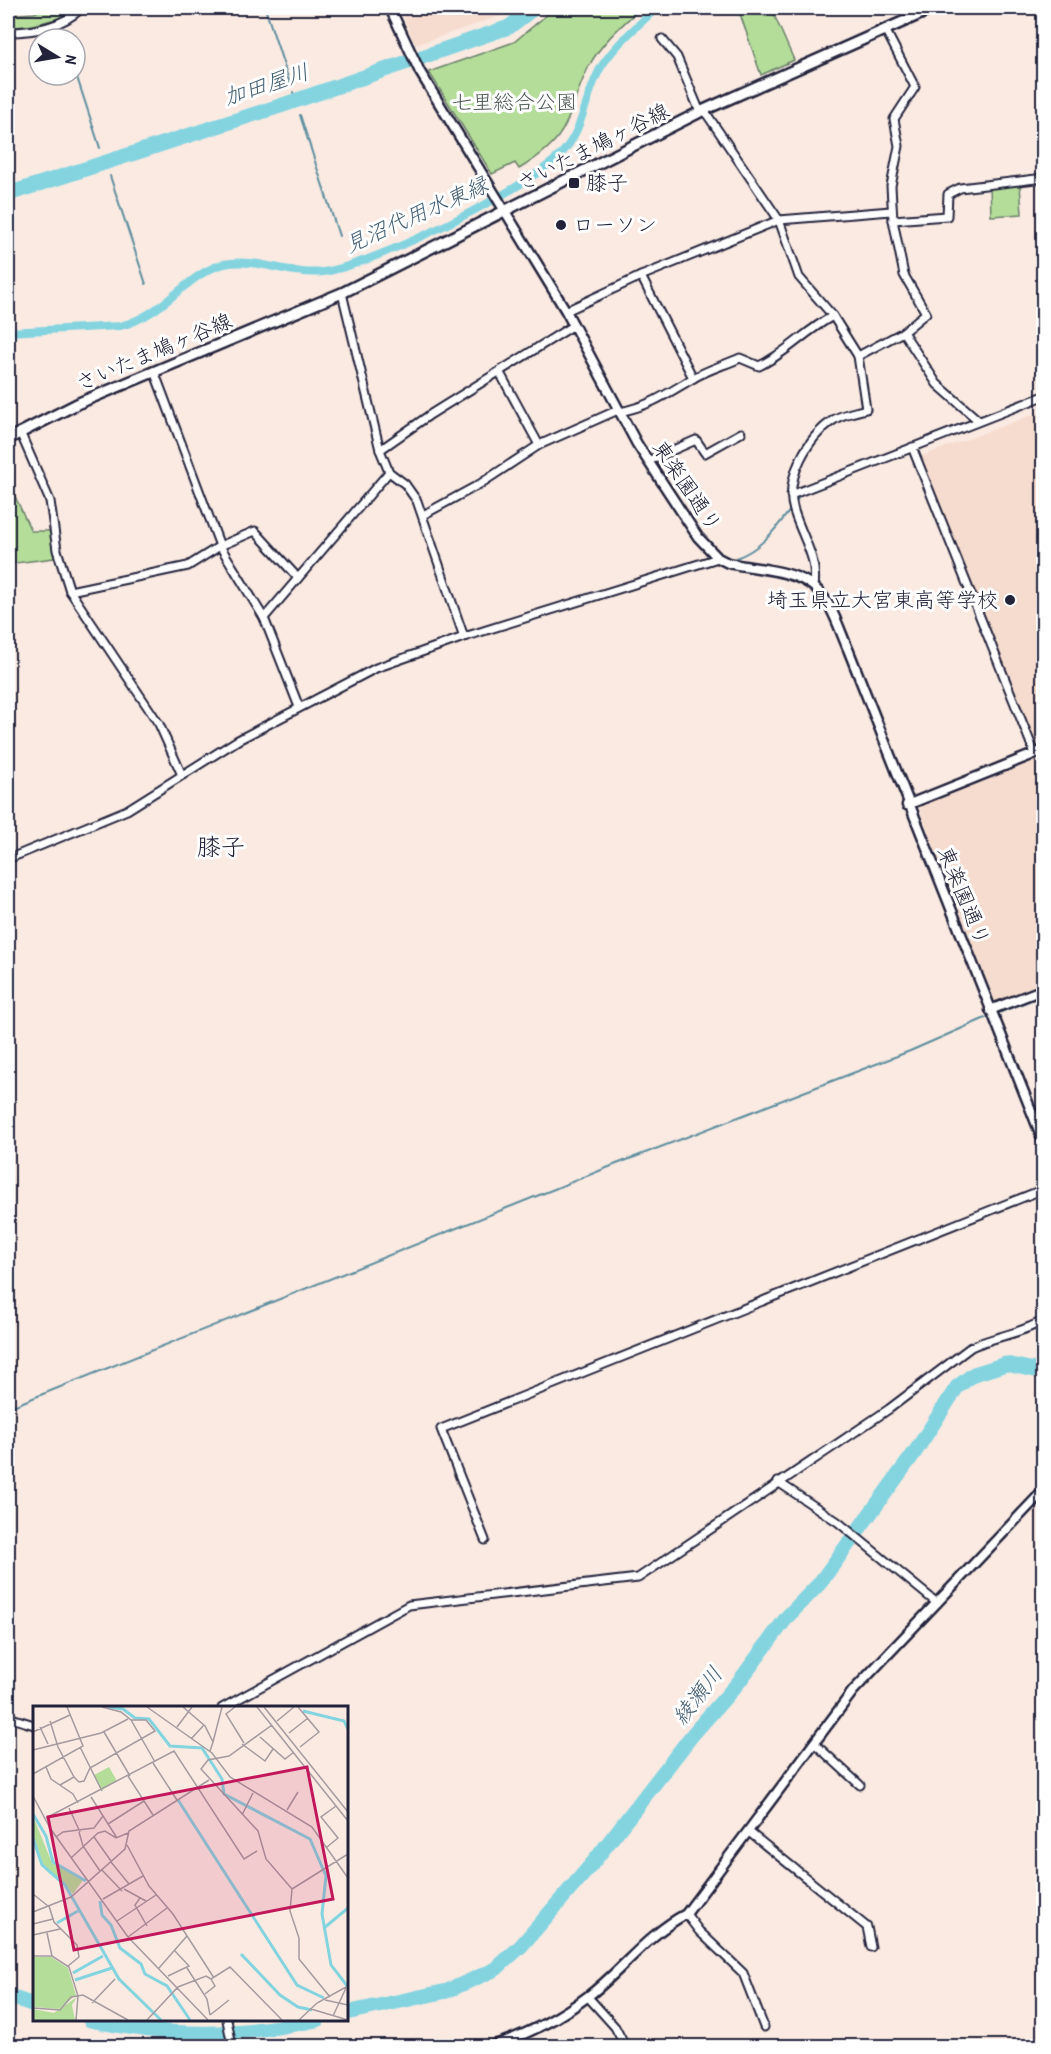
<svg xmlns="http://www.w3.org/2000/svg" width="1051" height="2054" font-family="'Patrick Hand','Klee One',sans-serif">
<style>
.built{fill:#f6dcce}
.green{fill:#b4dd99;stroke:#6b806a;stroke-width:1.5}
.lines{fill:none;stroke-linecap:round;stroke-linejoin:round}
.stream{stroke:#5d8d9e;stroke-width:2}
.canal{stroke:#84d4e0;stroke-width:8}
.river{stroke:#84d4e0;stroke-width:15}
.minor-casing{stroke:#22223b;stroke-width:11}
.tertiary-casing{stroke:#22223b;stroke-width:13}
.secondary-casing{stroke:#22223b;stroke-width:14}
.minor{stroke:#fff;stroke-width:7}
.tertiary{stroke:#fff;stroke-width:8}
.secondary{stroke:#fff;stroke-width:9}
.poi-dot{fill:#22223b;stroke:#fff;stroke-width:2}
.labels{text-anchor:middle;stroke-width:6;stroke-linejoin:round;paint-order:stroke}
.park-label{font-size:21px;fill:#4e5a57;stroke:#fff}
.street-label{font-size:21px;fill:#22223b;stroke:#fff}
.poi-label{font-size:21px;fill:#22223b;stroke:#fff;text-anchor:start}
.water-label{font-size:22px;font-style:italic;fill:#446075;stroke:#fff}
.quarter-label{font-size:24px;fill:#22223b;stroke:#fff}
.inset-river{fill:none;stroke:#84d4e0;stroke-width:3}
.inset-road{fill:none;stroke:#a49a9f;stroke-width:1.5}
.view{fill:#c2185b;fill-opacity:0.15;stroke:#c2185b;stroke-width:3}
.inset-edge{fill:none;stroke:#22223b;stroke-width:3}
</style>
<rect width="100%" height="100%" fill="#faeae2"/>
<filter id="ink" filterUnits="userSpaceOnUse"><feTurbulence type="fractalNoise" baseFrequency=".0167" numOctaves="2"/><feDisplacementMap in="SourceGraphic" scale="12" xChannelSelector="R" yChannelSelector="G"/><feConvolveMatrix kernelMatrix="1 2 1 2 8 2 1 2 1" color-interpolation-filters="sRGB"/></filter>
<g filter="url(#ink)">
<g class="built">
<polygon points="400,8 399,8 516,8 506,14 415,45"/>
<polygon points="1043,411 1043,743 1034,747 919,457"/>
<polygon points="1043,758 1043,982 995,1002 919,807"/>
</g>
<g class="green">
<polygon points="45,8 77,8 68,16 8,31 8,15 34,13"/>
<path d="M555 8H641C622 25 601 43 589 66 563 119 576 134 519 169L515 163 492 174 429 72 514 42Z"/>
<polygon points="738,8 771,8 794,60 761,75"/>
<polygon points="1020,184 1022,214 991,216 990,185"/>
<polygon points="8,481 31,531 51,531 54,558 8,564"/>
</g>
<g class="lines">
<g class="stream">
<polyline points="265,8 290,84"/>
<polyline points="63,32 65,39"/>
<polyline points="75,71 100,148"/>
<polyline points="293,92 297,107"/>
<polyline points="300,115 339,236"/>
<polyline points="103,157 107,168"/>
<polyline points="110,176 146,284"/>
<polyline points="794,504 800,496 911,452"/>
<path d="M736 558C761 549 774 531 790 510"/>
<polyline points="996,1014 1044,995"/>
<polyline points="8,1408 614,1165 910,1051 990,1016"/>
</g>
<path class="canal" d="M8 332 120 326C165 315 187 273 224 264 257 257 290 276 323 272 373 265 527 190 562 153 584 129 585 95 601 67 615 45 638 25 657 8"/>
<g class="river">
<polyline points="8,194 283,105 509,27 534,8"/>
<polyline points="8,1996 34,2005"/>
<polyline points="346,2013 447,1991 496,1969 521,1946 592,1864 693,1734 738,1683 787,1617 819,1584 915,1452 957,1387 974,1374 1006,1364 1044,1372"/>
<path d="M90 2020C174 2038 233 2037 317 2020"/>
</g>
<g class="minor-casing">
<g id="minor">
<path d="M8 32C36 32 61 27 82 8"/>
<polyline points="662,39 677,57 700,112"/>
<path d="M704 110 779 220 799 277 833 316 858 356 866 409C856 412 843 414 835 419 807 437 784 479 794 511 802 537 818 558 814 586"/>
<polyline points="893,220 947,216 948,194 960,188 1044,178"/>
<polyline points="641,276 693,378"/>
<polyline points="342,293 380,450 389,472 405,484 417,501 464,637"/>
<polyline points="566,311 641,276 779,220 891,211"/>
<polyline points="903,332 937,384 979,421"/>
<polyline points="858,356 903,332 926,313 904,275 893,220 891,186 899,146 894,119 915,87 885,29"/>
<polyline points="154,371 220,546 264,618 299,707"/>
<polyline points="500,373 539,445"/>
<path d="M619 412C650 406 665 395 692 379 706 370 725 365 740 358L759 366C787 353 806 330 833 316"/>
<polyline points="20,432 50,501 57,550 70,591 159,724 182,775"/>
<polyline points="912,447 1035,754"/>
<polyline points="380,450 431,414 574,325"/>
<polyline points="648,461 696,440 705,453 741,433"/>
<polyline points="791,495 1044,396"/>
<polyline points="423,515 480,484 539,445 618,410"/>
<polyline points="70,591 188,566 220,546 255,531 298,578"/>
<polyline points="264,618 389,472"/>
<polyline points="8,859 127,810 238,740 376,668 464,637 718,558"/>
<polyline points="778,1482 838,1522 937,1603"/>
<polyline points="485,1540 441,1429 1044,1189"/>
<path d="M222 1708 409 1605 638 1578 889 1409 971 1347C995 1336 1021 1334 1044 1320"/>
<polyline points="8,1717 34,1725"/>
<polyline points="814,1743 860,1785"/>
<polyline points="749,1832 867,1927 871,1947"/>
<polyline points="686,1914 699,1931 743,1973 764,2027"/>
<polyline points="588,1997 615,2027 625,2046"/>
<polyline points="227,2020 232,2046"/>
</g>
</g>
<g class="tertiary-casing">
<g id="tertiary">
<path d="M390 8 420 72 566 311 637 444 698 537 718 558 728 563C754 569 793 569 814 587 832 602 839 629 848 649L1044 1143"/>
<polyline points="907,805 1044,750"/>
<polyline points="990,1010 1044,989"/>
<path d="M492 2046C526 2035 558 2019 587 1997 622 1971 646 1935 686 1914L853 1691 1044 1490"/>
</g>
</g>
<g class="secondary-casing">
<polyline id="secondary" points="8,439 79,403 342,293 704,110 934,8"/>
</g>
<use href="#minor" class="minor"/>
<use href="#tertiary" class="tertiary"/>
<use href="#secondary" class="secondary"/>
</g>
</g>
<g class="poi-dot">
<rect x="568" y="177" width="12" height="12" rx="3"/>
<circle cx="561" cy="225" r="6"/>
<circle cx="1010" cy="600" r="6"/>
</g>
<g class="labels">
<g class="park-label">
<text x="514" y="109">七里総合公園</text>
</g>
<g class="street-label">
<text transform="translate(593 147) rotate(-27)" y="7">さいたま鳩ヶ谷線</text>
<text transform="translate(154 352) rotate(-23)" y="7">さいたま鳩ヶ谷線</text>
<text transform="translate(687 486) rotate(56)" y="7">東楽園通り</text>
<text transform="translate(964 896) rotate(68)" y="7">東楽園通り</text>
</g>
<g class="poi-label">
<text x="586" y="190">膝子</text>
<text x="573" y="232">ローソン</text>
<text x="998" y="607" text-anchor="end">埼玉県立大宮東高等学校</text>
</g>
<g class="water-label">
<text transform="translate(266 84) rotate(-18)" y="8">加田屋川</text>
<text transform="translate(416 214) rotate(-24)" y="8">見沼代用水東縁</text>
<text transform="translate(697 1695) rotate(-52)" y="8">綾瀬川</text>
</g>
<g class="quarter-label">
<text x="221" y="855">膝子</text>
</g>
</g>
<g transform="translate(33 1706)">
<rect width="315" height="315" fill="#faeae2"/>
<path d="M76 61 84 75 69 84 61 69ZM0 110 19 157 50 174 40 188 10 158 0 128ZM0 251H18L35 262 43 289 26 303 0 301ZM44 291 39 299 42 314H0V303L21 307Z" fill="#b4dd99"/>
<path class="inset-river" d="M75 1 90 3 102 12 116 13 137 40 169 42 189 73 191 88 277 133 293 170 289 208 298 259 315 281M270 5 311 15 315 23M145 94 264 279 291 292M0 108 13 130 20 156 53 175M0 132 9 159 32 179 86 273 128 314M67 195 69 209 78 219 87 242 108 258 112 268 134 280 157 314M24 217 45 205M291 222 315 202M208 248 247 289 265 301 279 304M40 267 70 250M42 274 79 262"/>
<path class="inset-road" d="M69 1 88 6 98 14 122 56M114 1 179 47 197 71 279 121 315 172M150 1 172 20 180 36 177 45M202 1 193 8 211 37M224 1 315 115M231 1 315 106M265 1 286 26 267 41M17 15 25 41 41 71 27 79M244 15 261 1M239 19 196 50 175 54 168 63 225 125 233 153 259 183 257 205 266 232V253L297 291M7 21 15 38M144 21 159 1M0 26 37 9M71 26 97 70M256 27 275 12M227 31 252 53 261 46M158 33 171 19M180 36 189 1M209 38 232 55 240 43M47 41 69 85M0 44 68 27 95 13M120 57 144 94M13 61 18 73 40 88 45 97M0 68 50 40 34 1M95 70 120 109M41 71 46 76 51 75 57 62 122 25 113 14H98M0 90 17 122 95 231 175 314M58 91 84 132M36 102 47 126M254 104 265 86M209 109 220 87M13 112 141 45 211 153 224 145M75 118 111 95M46 126 50 140 67 165M23 131 30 126 61 122 70 110M61 131 78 155M94 139 116 180 140 208 181 272M294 141 305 132 288 111 303 100M38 152 65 127 72 125 83 132 95 127M78 156 96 178M68 163 89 185M91 183 113 195M259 183 315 148M0 188 15 200M107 192 102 199 114 220M70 193 110 170M16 200 21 216 44 239 46 251 35 260M0 206 38 191 92 143 96 125 176 74M84 215 123 189M0 218 20 213M14 227 19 250M0 229 27 223M95 231 134 202M0 250H19L36 261 45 290 43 314M126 262 154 230M154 262 174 293 177 309M135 270 156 260 142 245M172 288 182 280 178 273M292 294 315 299M59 297 82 273M0 302 27 304 38 291 50 289 95 314M278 303 315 314M177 309 196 294M300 310 313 282M114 314 145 281 173 270 178 273 197 261 249 314M266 314 284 297 313 281"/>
<path class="view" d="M274 61 300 193 41 244 15 111Z"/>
<rect width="315" height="315" class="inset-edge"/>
</g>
<rect width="1051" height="2054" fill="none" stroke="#fff" stroke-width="30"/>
<rect x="15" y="15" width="1021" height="2024" fill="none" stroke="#22223b" stroke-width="2" filter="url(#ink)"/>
<g transform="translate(57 57) rotate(101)"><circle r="28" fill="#ffffff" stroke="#a7a7b1" stroke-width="1.5"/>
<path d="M0-4.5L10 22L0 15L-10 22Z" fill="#22223b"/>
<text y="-9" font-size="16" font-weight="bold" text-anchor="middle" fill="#22223b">N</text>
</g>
</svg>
